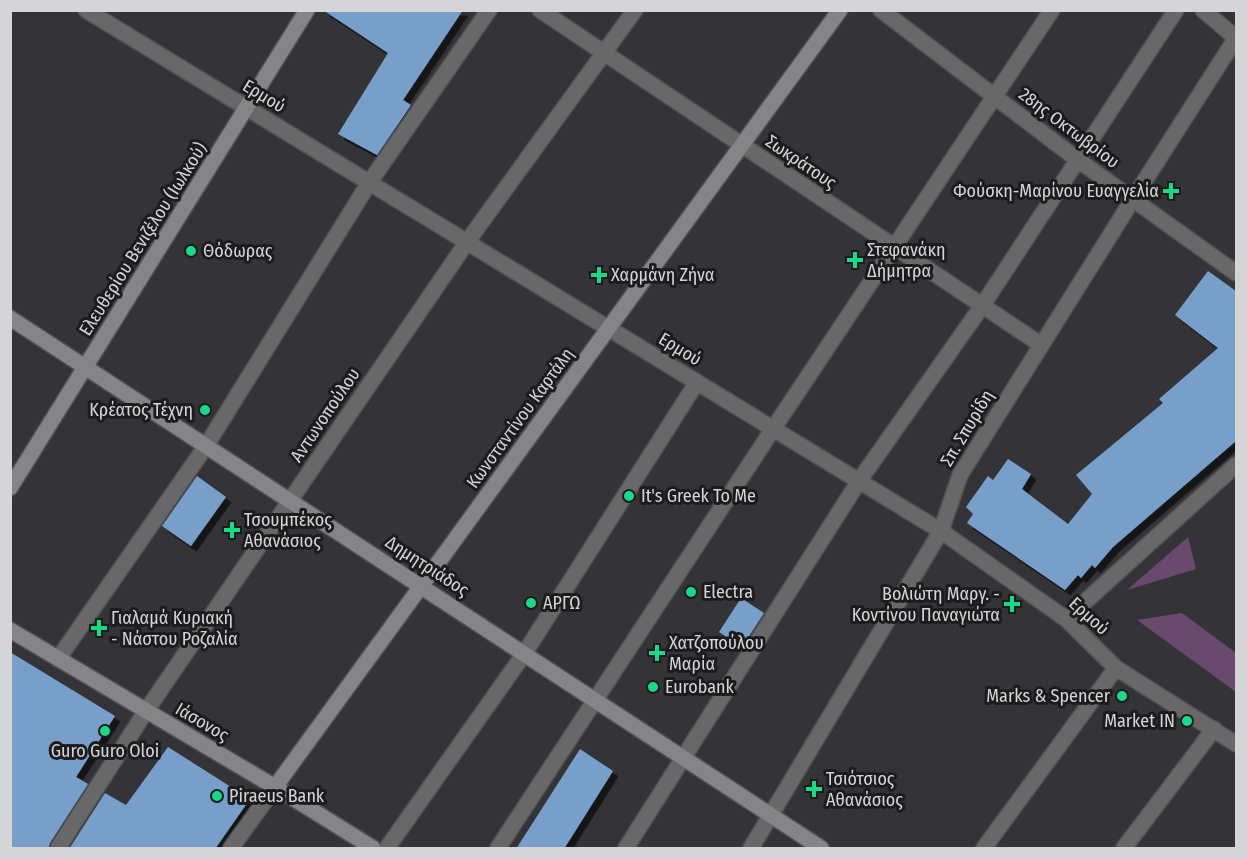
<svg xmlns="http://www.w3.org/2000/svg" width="1247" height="859" font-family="'Fira Sans Condensed',sans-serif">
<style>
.green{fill:#6a496f}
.building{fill:#789fca;filter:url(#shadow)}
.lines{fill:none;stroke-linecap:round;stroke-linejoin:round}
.street-casing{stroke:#515155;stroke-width:18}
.secondary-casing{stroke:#515155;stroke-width:18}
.street{stroke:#686869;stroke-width:15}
.secondary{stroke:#858487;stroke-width:15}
.poi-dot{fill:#1cd988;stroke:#1c1c1e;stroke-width:2}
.labels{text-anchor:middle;stroke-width:6;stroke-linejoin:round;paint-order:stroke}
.street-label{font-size:18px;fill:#d5d5d7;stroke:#1c1c1e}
.poi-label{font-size:18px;fill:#d5d5d7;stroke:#1c1c1e;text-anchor:start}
</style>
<defs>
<filter id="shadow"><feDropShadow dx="5.5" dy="5.5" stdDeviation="0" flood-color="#0009"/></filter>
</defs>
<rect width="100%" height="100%" fill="#343438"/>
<g class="green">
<polygon points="1188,537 1196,569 1127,590"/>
<polygon points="1182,613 1236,653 1236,692 1137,620"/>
</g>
<g class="building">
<polygon points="323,10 463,10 403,100 411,105 377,155 338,134 388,53"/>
<polygon points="1208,271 1236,291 1236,441 1113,547 1095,568 1092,565 1081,578 1078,575 1065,590 967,523 973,514 966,507 988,476 993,480 1008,459 1031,474 1022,489 1068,524 1092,494 1076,475 1163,403 1159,399 1218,348 1175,315"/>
<polygon points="197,476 226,497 191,546 162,526"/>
<polygon points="741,598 764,613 742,647 719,632"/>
<polygon points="10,652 115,716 76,777 88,784 50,843 48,849 10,849"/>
<polygon points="168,747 250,799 215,849 69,849 105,793 126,805"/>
<polygon points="580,749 613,771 564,849 516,849"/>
</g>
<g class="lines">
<g class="street-casing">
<g id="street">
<polyline points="86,10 941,531 1066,619 1116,668 1236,744"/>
<polyline points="540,10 1040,344"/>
<polyline points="881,10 1078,160 1236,273"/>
<polyline points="1203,10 1236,38"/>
<polyline points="1066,619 1236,465"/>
<polyline points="58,659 206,446 369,183 489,10"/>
<polyline points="58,848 146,711 467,242 635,10"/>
<polyline points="231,848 275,787"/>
<polyline points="387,848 524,654 697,382"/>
<polyline points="498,848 773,429 1052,10"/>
<polyline points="626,848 859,481 982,306 1176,10"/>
<polyline points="751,848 941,531 960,475 1133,199 1236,38"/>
<polyline points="984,848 1116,668"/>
<polyline points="1124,848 1214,729"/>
</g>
</g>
<g class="secondary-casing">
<g id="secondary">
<polyline points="10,318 821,848"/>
<polyline points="10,488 307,10"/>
<polyline points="10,630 275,787 373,848"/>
<polyline points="275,787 840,10"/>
</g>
</g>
<use href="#street" class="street"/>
<use href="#secondary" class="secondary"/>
</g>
<g class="poi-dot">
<path d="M1168 182h6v6h6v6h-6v6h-6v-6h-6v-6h6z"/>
<circle cx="191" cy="251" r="6"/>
<path d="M852 251h6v6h6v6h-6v6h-6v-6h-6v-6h6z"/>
<path d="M596 266h6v6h6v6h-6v6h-6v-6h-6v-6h6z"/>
<circle cx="205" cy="410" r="6"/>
<circle cx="629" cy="496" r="6"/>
<path d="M229 521h6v6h6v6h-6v6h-6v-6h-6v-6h6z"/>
<circle cx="691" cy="592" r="6"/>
<circle cx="531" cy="603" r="6"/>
<path d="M1009 595h6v6h6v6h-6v6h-6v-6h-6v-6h6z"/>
<path d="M96 619h6v6h6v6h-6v6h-6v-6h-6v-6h6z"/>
<path d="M654 644h6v6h6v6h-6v6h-6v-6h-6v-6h6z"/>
<circle cx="653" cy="687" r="6"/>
<circle cx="1122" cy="696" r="6"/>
<circle cx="1187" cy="721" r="6"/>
<circle cx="105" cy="731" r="6"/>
<path d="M811 780h6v6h6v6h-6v6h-6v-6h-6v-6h6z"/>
<circle cx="217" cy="796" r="6"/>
</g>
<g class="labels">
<g class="street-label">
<text transform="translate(264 96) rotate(31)" y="6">Ερμού</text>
<text transform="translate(1069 128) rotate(37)" y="6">28ης Οκτωβρίου</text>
<text transform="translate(801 162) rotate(34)" y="6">Σωκράτους</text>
<text transform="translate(143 239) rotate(-58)" y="6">Ελευθερίου Βενιζέλου (Ιωλκού)</text>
<text transform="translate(680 349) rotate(31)" y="6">Ερμού</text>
<text transform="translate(325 415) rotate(-56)" y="6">Αντωνοπούλου</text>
<text transform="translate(520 418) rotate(-54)" y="6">Κωνσταντίνου Καρτάλη</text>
<text transform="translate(967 428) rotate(-59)" y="6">Σπ. Σπυρίδη</text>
<text transform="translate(427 566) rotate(33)" y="6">Δημητριάδος</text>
<text transform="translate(1089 616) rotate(42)" y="6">Ερμού</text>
<text transform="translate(202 722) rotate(30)" y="6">Ιάσονος</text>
</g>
<g class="poi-label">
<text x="1159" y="197" text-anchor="end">Φούσκη-Μαρίνου Ευαγγελία</text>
<text x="867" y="256">Στεφανάκη<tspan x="867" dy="21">Δήμητρα</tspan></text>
<text x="203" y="257">Θόδωρας</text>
<text x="611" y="281">Χαρμάνη Ζήνα</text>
<text x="193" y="416" text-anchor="end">Κρέατος Τέχνη</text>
<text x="641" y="502">It's Greek To Me</text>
<text x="244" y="526">Τσουμπέκος<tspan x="244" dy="21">Αθανάσιος</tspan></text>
<text x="703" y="598">Electra</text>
<text x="1000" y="600" text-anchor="end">Βολιώτη Μαργ. -<tspan x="1000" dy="21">Κοντίνου Παναγιώτα</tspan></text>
<text x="543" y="609">ΑΡΓΩ</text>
<text x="111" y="624">Γιαλαμά Κυριακή<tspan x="111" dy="21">- Νάστου Ροζαλία</tspan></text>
<text x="669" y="649">Χατζοπούλου<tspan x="669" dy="21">Μαρία</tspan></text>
<text x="665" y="693">Eurobank</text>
<text x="1110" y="702" text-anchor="end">Marks &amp; Spencer</text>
<text x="1175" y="727" text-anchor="end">Market IN</text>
<text x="105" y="757" text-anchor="middle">Guro Guro Oloi</text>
<text x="826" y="785">Τσιότσιος<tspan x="826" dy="21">Αθανάσιος</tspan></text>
<text x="229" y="802">Piraeus Bank</text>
</g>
</g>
<rect width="1247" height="859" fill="none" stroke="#d5d5d7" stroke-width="24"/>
</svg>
